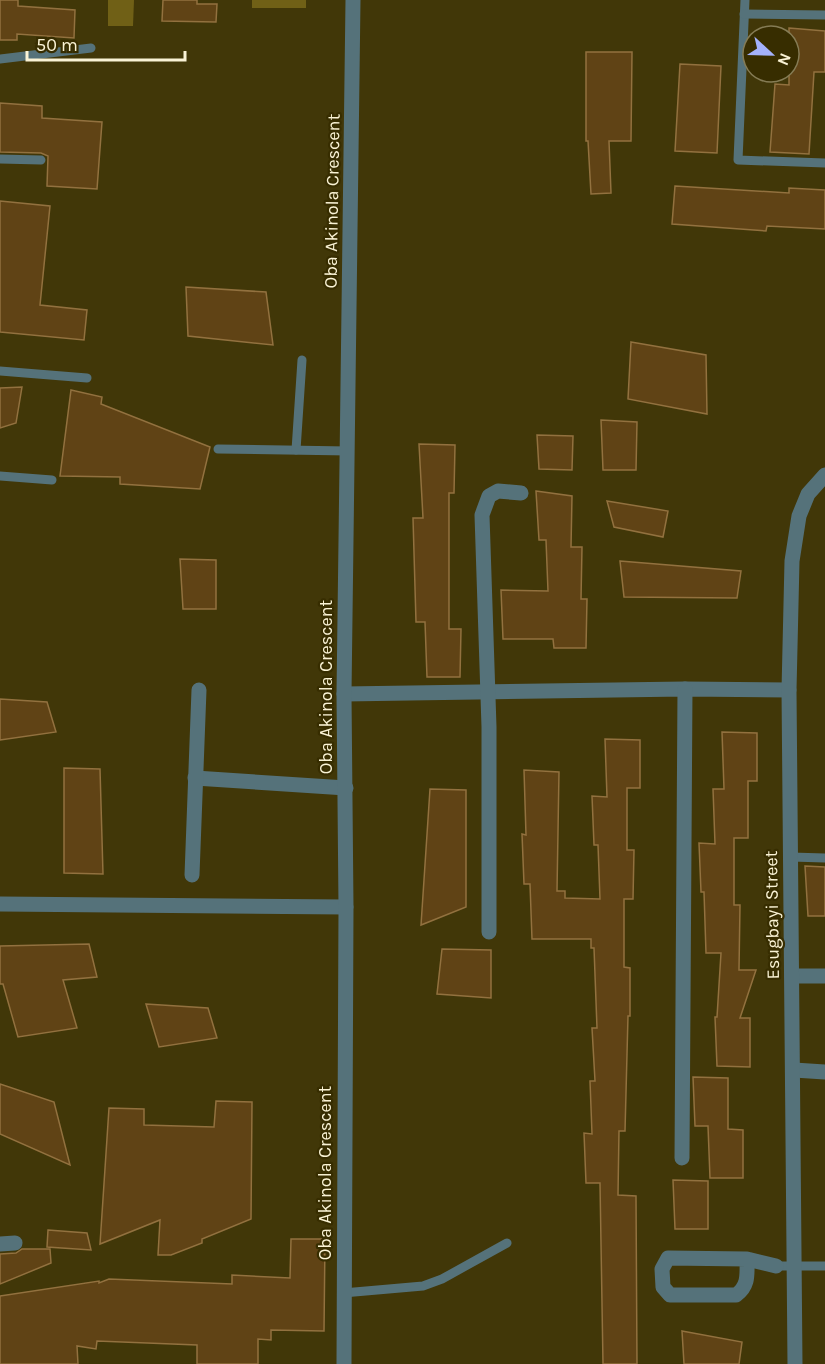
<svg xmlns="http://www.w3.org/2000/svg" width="825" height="1364" font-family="Karla,sans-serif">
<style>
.green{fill:#706016}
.building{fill:#604315;stroke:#92713f;stroke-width:1.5}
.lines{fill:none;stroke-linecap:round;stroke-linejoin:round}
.lane{stroke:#55727a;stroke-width:9}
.street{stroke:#55727a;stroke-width:15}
.labels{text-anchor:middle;stroke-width:4.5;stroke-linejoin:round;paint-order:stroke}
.street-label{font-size:18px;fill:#faf3d5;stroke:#372d00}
</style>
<rect width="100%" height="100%" fill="#413708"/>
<g class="green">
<polygon points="108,0 134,0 133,26 108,26"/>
<rect x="252" y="0" width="54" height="8"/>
</g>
<g class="building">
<polygon points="0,0 18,0 18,6 75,10 74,38 17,34 17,40 0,40"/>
<polygon points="163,0 197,0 197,4 217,4 216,22 162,21"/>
<polygon points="789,28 825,31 825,72 814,72 809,154 770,152 775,84 789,85"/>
<polygon points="586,52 632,52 631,141 609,141 611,193 591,194 588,141 586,141"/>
<polygon points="680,64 721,66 717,153 675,151"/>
<polygon points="0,103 42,106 42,118 102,122 97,189 47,186 48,156 41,153 0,152"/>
<polygon points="675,186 789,193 789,188 825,190 825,229 767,226 766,231 672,224"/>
<polygon points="0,201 50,206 40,305 87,310 84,340 0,332"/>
<polygon points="186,287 266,292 273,345 188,336"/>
<polygon points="631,342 706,355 707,414 628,399"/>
<polygon points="22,387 16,423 0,428 0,388"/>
<polygon points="71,390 102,397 101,404 210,447 200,489 120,484 120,477 60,476"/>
<polygon points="601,420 637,422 636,470 603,470"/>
<polygon points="537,435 573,436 572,470 539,469"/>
<polygon points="419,444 455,445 454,493 449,493 449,629 461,629 460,677 427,677 425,622 416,622 413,518 423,518"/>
<polygon points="536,491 572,496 571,547 582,547 581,599 587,599 586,648 554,648 553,639 503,639 501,590 548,591 546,540 539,540"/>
<polygon points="607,501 668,511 663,537 614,527"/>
<polygon points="180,559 216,560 216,609 183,609"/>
<polygon points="620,561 741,571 737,598 624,597"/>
<polygon points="0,699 47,702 56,732 0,740"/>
<polygon points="722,732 757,733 757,781 748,781 748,838 734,838 734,905 740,905 739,970 756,970 740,1018 750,1018 750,1067 717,1066 715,1017 717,1017 721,953 706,953 704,892 701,892 699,843 715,844 713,789 724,789"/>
<polygon points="605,739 640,740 640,788 627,788 627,850 634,850 633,899 624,899 624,967 630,968 630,1016 628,1016 625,1131 619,1131 618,1195 636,1196 637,1364 603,1364 600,1183 586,1183 584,1133 592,1134 590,1081 595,1081 592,1028 597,1028 594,948 591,948 591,939 532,939 530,884 524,884 522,834 526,835 524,770 559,772 557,891 565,891 565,898 600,899 598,845 594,845 592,796 607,797"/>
<polygon points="64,768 100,769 103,874 64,873"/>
<polygon points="430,789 466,790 466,907 421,925"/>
<polygon points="805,866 825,867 825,916 808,916"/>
<polygon points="89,944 97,977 63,980 77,1028 18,1037 3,984 0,984 0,946"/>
<polygon points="442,949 491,950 491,998 437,994"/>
<polygon points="146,1004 208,1008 217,1038 159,1047"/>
<polygon points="693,1077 728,1078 728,1129 743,1130 743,1178 710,1178 708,1126 695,1126"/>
<polygon points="0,1084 54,1102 70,1165 0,1134"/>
<polygon points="216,1101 252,1102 251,1219 202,1239 202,1243 171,1255 158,1255 160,1220 100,1244 109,1108 144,1109 144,1125 214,1127"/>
<polygon points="673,1180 708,1181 708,1229 675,1229"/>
<polygon points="48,1230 87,1233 91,1250 47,1247"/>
<polygon points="291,1239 325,1239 324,1331 271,1330 271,1340 258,1339 258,1364 197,1364 197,1345 97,1341 96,1349 77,1346 78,1364 0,1364 0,1296 99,1281 99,1283 109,1279 232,1284 232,1275 290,1278"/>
<polygon points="22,1249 50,1249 51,1263 0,1284 0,1254 16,1253"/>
<polygon points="682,1331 742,1342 739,1364 684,1364"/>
</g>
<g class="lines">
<g class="lane">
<polyline points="745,0 738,160 825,163"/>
<polyline points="744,14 825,15"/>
<polyline points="0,59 91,48"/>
<polyline points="0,159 41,160"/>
<polyline points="0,371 87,378"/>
<polyline points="218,449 349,451"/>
<polyline points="296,450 302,360"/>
<polyline points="0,476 52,480"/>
<polyline points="791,857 825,858"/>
<polyline points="776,1266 825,1266"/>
<polyline points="343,1293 423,1286 442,1279 507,1243"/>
</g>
<g class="street">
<polyline points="344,694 685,689 789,690"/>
<polyline points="195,778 346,788"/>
<polyline points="192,875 199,690"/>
<polyline points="0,904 346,907"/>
<polyline points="489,932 489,727 482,515 489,496 498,491 521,493"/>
<polyline points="792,976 825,976"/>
<polyline points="794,1070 825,1072"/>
<polyline points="682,1158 685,689"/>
<polyline points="0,1244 15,1243"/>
<path d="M747 1259C747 1274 749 1286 736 1295H670L663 1287 662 1269 668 1258 747 1259 776 1266"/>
<polyline points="344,1364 346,907 344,694 353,0"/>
<polyline points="795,1364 789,690 792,561 799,516 808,494 825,475"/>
</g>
</g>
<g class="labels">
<g class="street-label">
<text transform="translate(332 201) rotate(-89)" y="6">Oba Akinola Crescent</text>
<text transform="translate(326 687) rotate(-90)" y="6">Oba Akinola Crescent</text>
<text transform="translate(772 915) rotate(-91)" y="6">Esugbayi Street</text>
<text transform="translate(325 1173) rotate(-90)" y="6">Oba Akinola Crescent</text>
</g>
</g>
<g transform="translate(771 54) rotate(112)"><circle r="28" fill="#372d00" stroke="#857c55" stroke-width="1.5"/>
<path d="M0-4.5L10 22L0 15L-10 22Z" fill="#a4b2fc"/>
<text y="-9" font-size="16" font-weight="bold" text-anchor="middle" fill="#faf3d5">N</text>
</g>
<path d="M27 51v9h158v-9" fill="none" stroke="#faf3d5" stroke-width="3"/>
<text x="36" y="51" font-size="18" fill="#faf3d5" stroke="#372d00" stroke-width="4.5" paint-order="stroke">50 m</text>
</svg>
